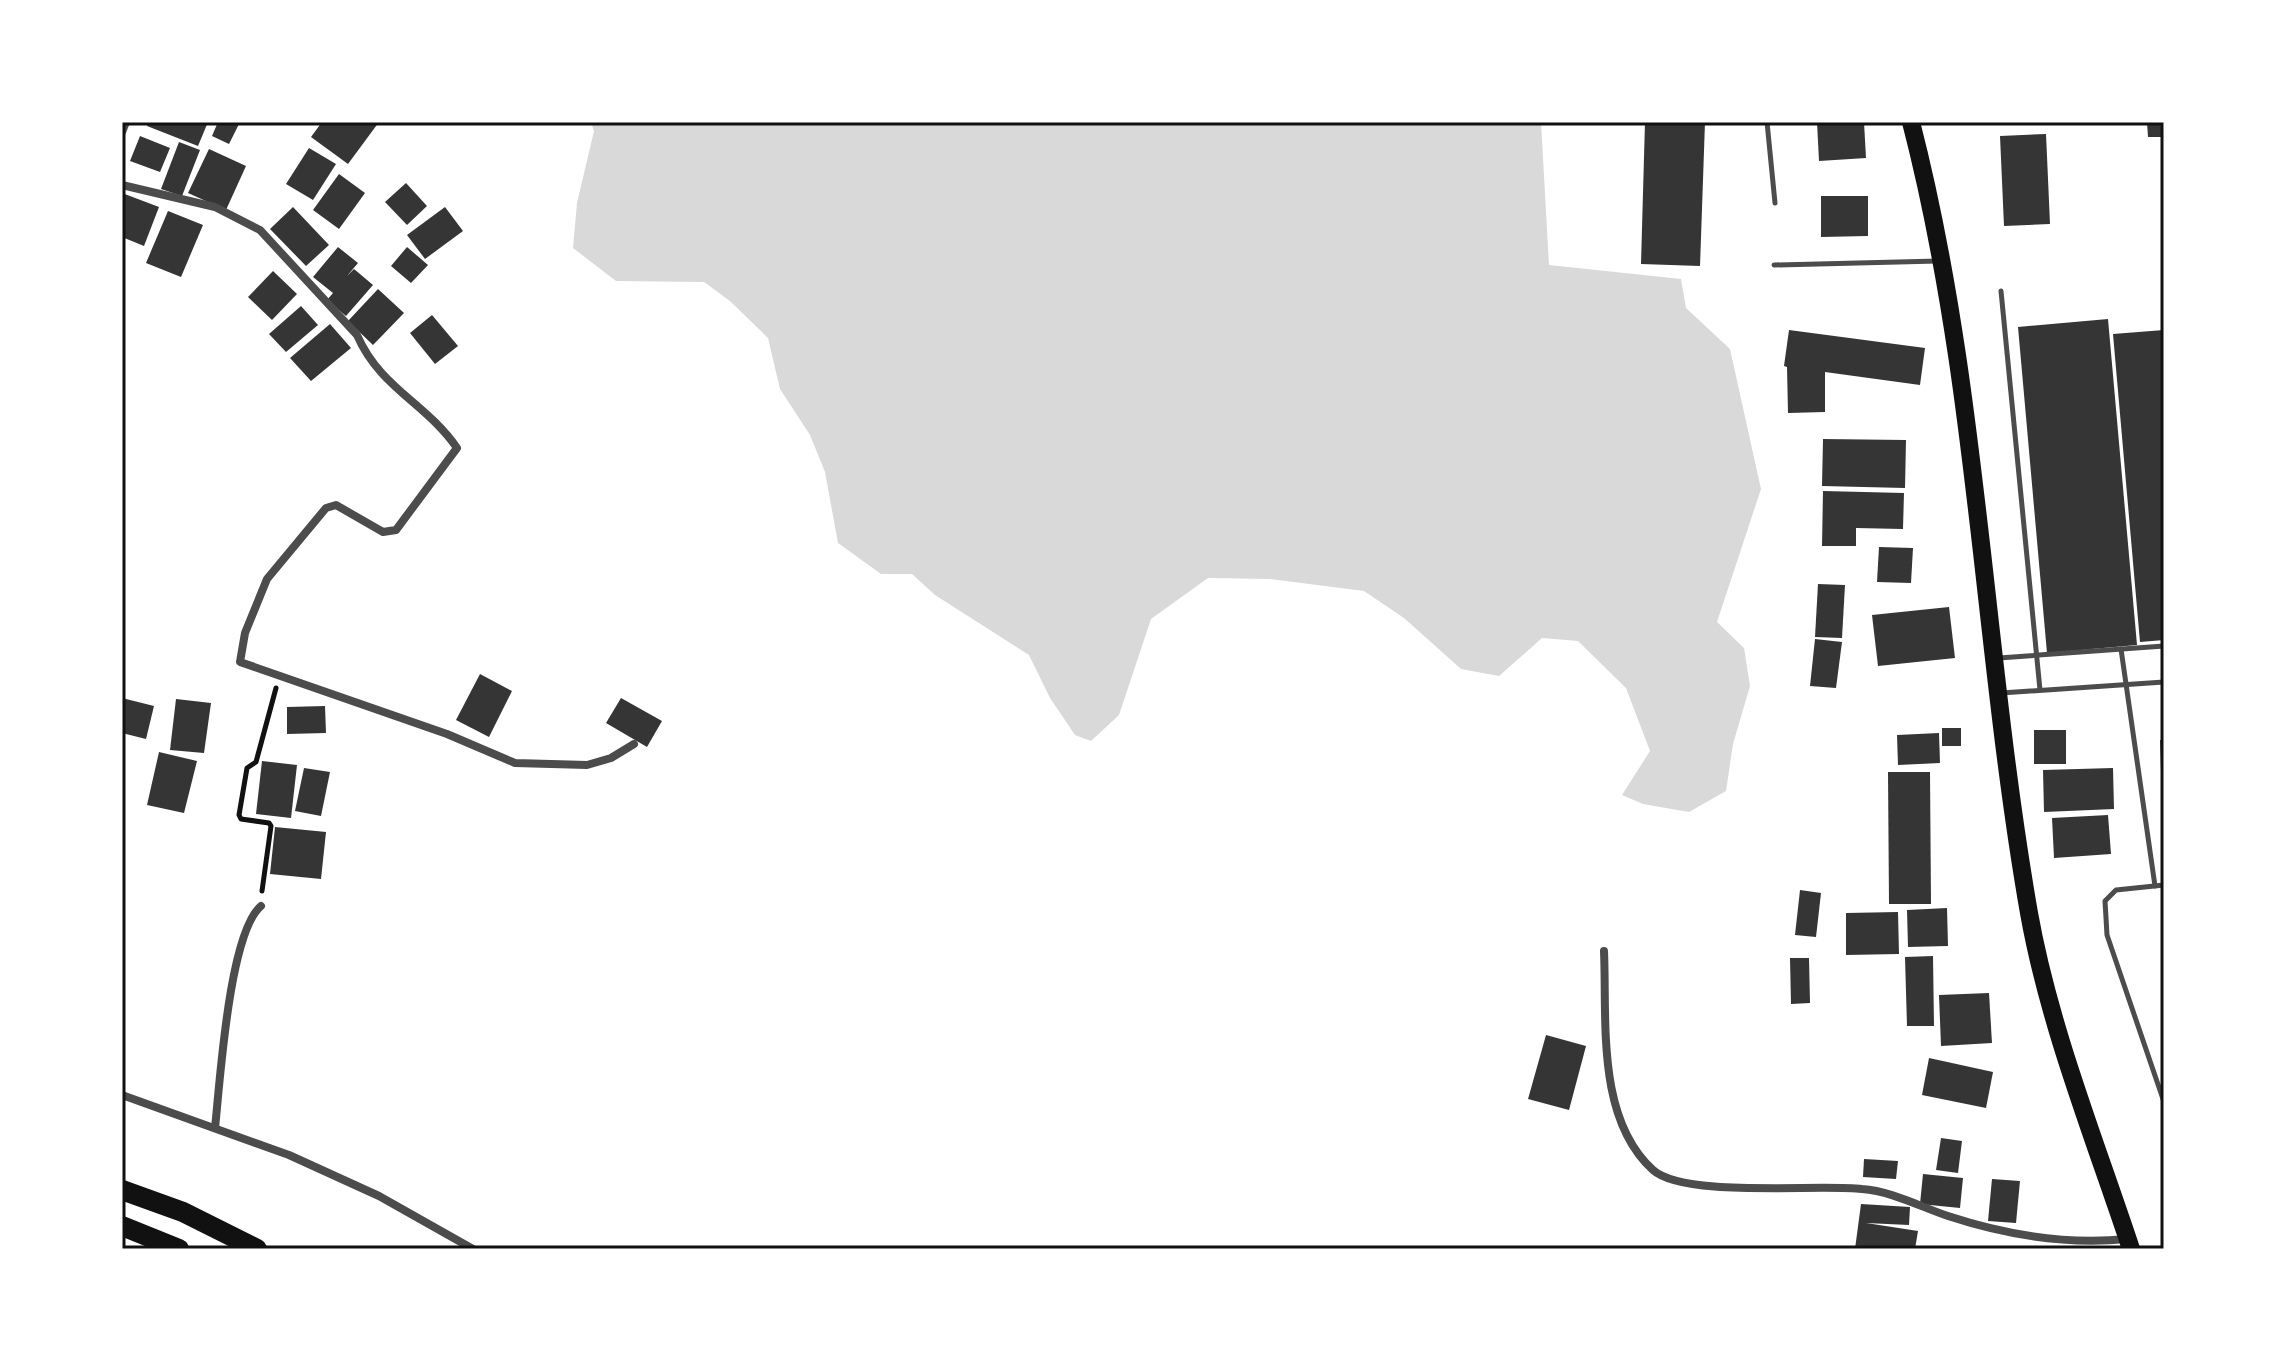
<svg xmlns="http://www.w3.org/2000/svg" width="2286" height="1371" font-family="'Libre Baskerville',serif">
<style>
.water{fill:#d9d9d9}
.building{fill:#353535}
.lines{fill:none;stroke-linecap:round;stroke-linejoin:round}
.path{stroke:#111;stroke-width:5}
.service{stroke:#4c4c4c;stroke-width:5}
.minor{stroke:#4c4c4c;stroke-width:8}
.trunk{stroke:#111;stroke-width:18}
.motorway{stroke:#111;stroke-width:20}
.neatline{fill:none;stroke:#111;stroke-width:3}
</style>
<rect width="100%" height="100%" fill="#fff"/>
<polygon class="water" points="591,122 1541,122 1549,265 1681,279 1686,308 1730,349 1761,489 1717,622 1744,648 1750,686 1733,744 1726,791 1689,812 1643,804 1622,795 1650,751 1626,688 1578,641 1542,638 1499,676 1461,669 1404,618 1364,591 1270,579 1208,578 1151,619 1119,715 1091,741 1075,735 1050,698 1029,655 935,595 912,574 881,574 838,543 825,472 810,435 780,389 768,338 730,301 704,282 616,281 573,248 577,203 594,131"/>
<g class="building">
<polygon points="148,122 208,122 198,146 147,126"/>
<polygon points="218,122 240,122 229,144 212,136"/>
<polygon points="322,122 379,122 348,164 311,137"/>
<polygon points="1645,122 1705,122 1700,266 1641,264"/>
<polygon points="1817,122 1864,122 1866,158 1819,161"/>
<polygon points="2147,122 2164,122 2164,137 2148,137"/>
<polygon points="2046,134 2050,224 2004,226 2000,136"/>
<polygon points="140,136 170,148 160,172 130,161"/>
<polygon points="179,142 200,150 182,196 161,189"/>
<polygon points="309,148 336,164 313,200 286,184"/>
<polygon points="209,149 246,166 226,210 188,193"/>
<polygon points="339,174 365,193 339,229 313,210"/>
<polygon points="406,183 427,206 407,225 385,202"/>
<polygon points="122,193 159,207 144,246 122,237"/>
<polygon points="1821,196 1868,196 1868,236 1821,237"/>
<polygon points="293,207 329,245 306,266 270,229"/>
<polygon points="445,207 463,231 425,259 407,235"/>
<polygon points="168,211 203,225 181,277 146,263"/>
<polygon points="338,247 358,263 347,276 354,269 373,285 346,316 327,300 333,293 313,277"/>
<polygon points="407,247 428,265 411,283 391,266"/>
<polygon points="273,271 297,294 272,320 248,297"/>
<polygon points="378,289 404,313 373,345 348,321"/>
<polygon points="301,306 318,325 286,352 269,334"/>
<polygon points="432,315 458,346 435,364 410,333"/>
<polygon points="2108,319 2137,645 2047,653 2018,327"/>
<polygon points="330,324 351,348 311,381 290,358"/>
<polygon points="1789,330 1925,348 1920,385 1825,372 1825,412 1788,413 1787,367 1784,366"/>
<polygon points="2164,330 2164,640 2140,642 2113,334"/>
<polygon points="1823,439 1906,440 1905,488 1822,486"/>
<polygon points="1823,491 1904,493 1903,529 1856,528 1856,546 1822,546"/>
<polygon points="1879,547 1913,548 1911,583 1877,582"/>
<polygon points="1818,584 1845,585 1842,638 1815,637"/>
<polygon points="1949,607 1955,658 1878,666 1872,615"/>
<polygon points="1815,639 1842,642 1836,688 1810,686"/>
<polygon points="480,674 512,691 489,737 456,720"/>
<polygon points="122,698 154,706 146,739 122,733"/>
<polygon points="621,698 662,721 647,747 606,723"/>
<polygon points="176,699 211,703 204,753 170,750"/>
<polygon points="325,706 326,733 287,734 287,707"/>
<rect x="1942" y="728" width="19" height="18"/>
<rect x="2034" y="730" width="32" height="34"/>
<polygon points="1939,733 1940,763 1898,765 1897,735"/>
<polygon points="2160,740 2164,740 2164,770 2161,770"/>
<polygon points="159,752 197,761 184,813 147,805"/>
<polygon points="262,761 297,765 291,818 256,814"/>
<polygon points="304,768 330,772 321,816 295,811"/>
<polygon points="2113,768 2114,809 2044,812 2043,770"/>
<polygon points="1888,772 1930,772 1931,904 1889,904"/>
<polygon points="2108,815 2111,854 2054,858 2052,818"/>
<polygon points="275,827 326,832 321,879 270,874"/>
<polygon points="1800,890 1821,893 1816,937 1795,935"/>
<polygon points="1947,908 1948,946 1908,947 1907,910"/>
<polygon points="1898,912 1899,954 1846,955 1846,913"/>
<polygon points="1933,956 1934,1026 1907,1026 1905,957"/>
<polygon points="1790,958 1809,958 1810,1003 1791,1004"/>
<polygon points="1989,993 1992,1043 1941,1046 1939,995"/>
<polygon points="1546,1035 1586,1046 1569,1110 1528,1099"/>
<polygon points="1929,1058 1993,1072 1986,1108 1922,1095"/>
<polygon points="1941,1138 1962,1141 1958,1173 1936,1170"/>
<polygon points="1864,1159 1898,1161 1896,1179 1863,1177"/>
<polygon points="1923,1174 1963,1178 1960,1208 1920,1204"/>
<polygon points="1992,1179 2020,1181 2016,1223 1988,1221"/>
<polygon points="1861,1204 1910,1207 1909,1225 1866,1223 1918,1231 1915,1249 1855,1249"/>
</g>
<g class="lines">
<polyline class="path" points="262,891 271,826 269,823 241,819 239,815 247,768 256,762 276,688"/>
<g class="service">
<polyline points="1767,122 1775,203"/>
<polyline points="1774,265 1938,261"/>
<polyline points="2001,291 2040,690"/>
<polyline points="2121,649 2155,886"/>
<polyline points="1999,658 2164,646"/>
<polyline points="2001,693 2164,682"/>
<polyline points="2164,885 2116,890 2105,901 2107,935 2164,1102"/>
</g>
<g class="minor">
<polyline points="122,132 126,122"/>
<path d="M122 185 215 207 260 230 357 335C380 388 426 403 457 448L396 530 383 532 336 505 326 508 267 579 245 633 240 662 447 734 515 763 587 765 611 758 634 744"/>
<path d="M1604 951C1607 1021 1596 1118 1653 1170 1684 1198 1818 1184 1862 1189 1891 1191 1921 1207 1948 1216 2006 1235 2066 1245 2127 1239"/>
<polyline points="122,1095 289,1155 379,1196 473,1249"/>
<path d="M215 1128C220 1082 229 933 261 906"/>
</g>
<path class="trunk" d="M1911 122C1978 381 1983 650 2029 913 2049 1026 2095 1140 2131 1249"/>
<g class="motorway">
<polyline points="122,1190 183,1212 257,1249"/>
<polyline points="122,1226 179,1249"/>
</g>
</g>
<rect width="2286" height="1371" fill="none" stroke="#ffffff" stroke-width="248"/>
<rect x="124" y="124" width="2038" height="1123" class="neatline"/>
</svg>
